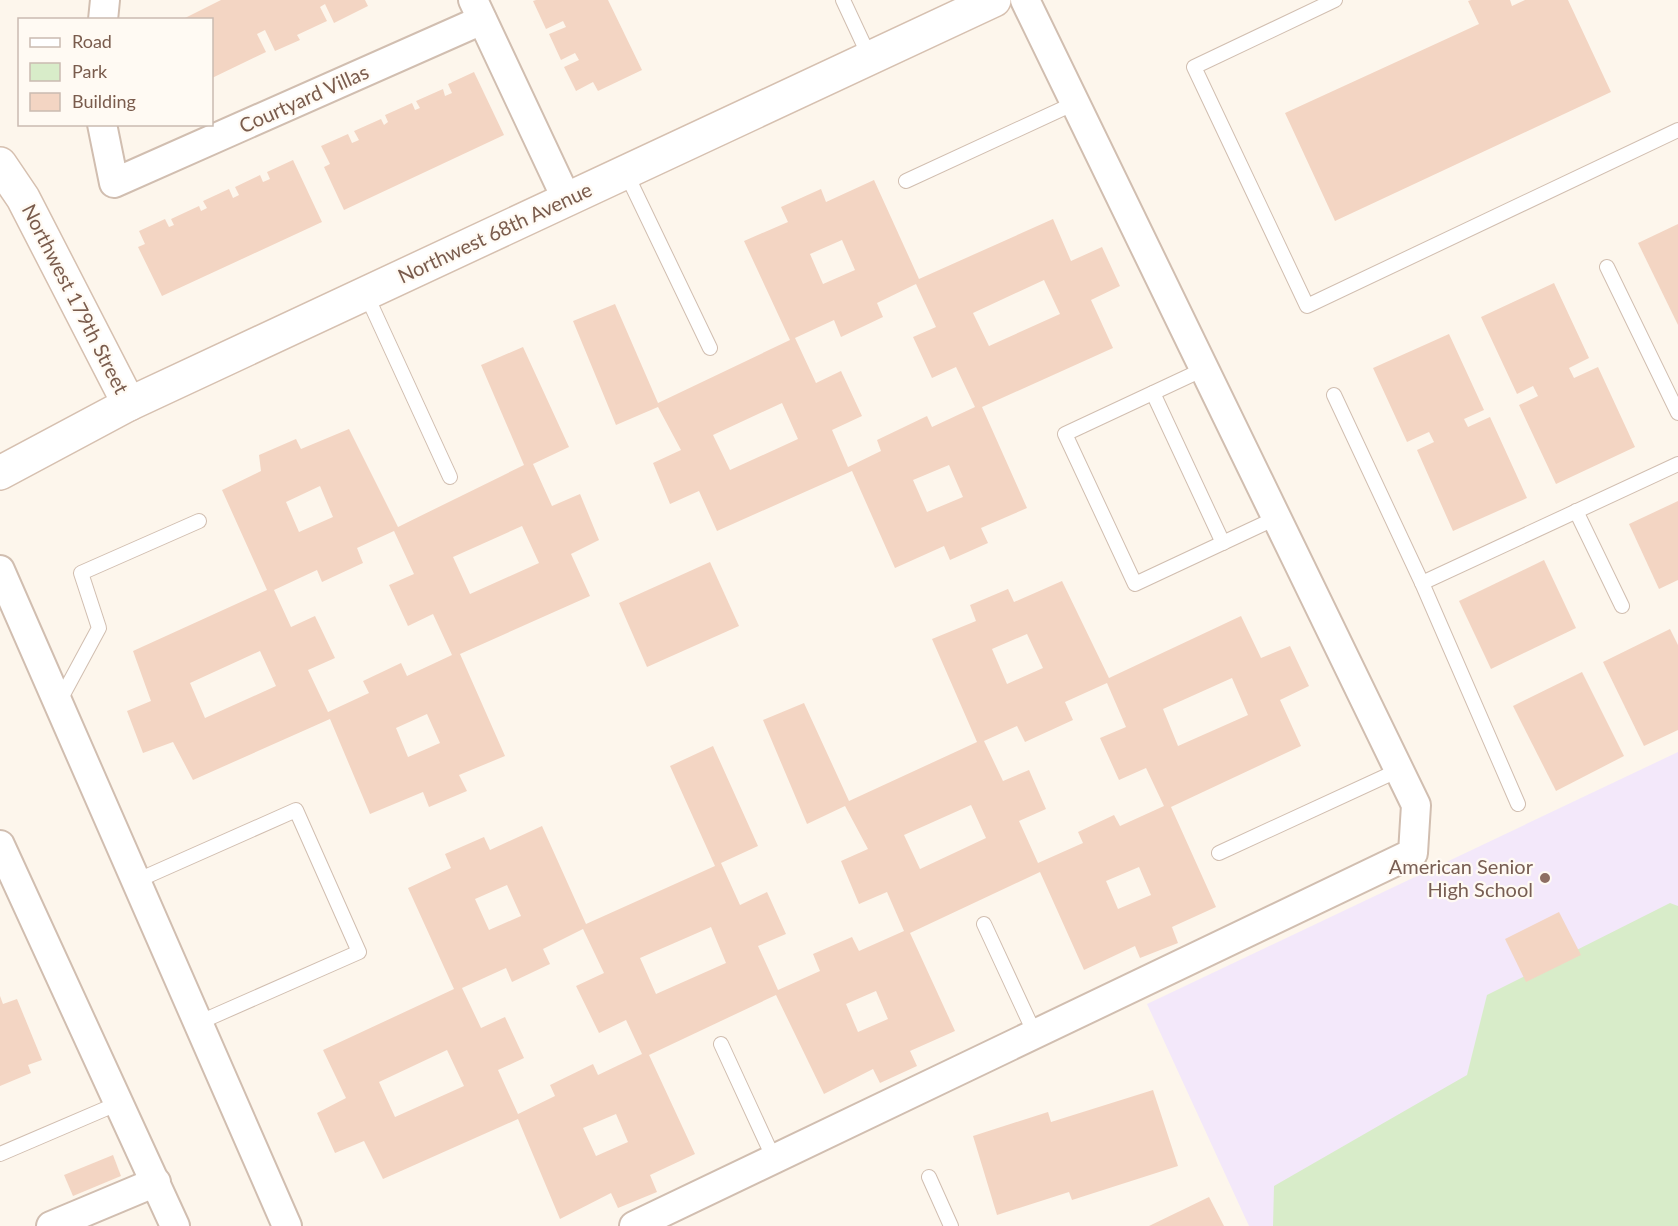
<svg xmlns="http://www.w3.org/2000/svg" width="1678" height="1226" font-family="Lato,sans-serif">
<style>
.education{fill:#f3e8fa}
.green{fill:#d8ecc9}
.building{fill:#f3d5c3;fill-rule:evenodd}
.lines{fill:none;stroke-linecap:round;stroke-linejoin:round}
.lane-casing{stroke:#d1beb0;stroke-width:16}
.street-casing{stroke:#d1beb0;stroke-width:32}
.secondary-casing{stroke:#d6c0b0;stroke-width:36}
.lane{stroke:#fff;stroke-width:14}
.street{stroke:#fff;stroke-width:28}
.secondary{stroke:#fff;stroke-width:33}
.education-dot{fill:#8d6e63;stroke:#fffaf3;stroke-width:2}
.labels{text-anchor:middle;stroke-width:4.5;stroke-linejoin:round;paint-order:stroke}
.street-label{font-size:20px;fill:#7a5c4d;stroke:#fffaf3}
.education-label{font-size:20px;fill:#785e54;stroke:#fffaf3;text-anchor:end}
</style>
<rect width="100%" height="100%" fill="#fdf6ec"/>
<polygon class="education" points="1678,752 1678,1226 1249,1226 1147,1004"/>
<polygon class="green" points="1670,903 1678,906 1678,1226 1273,1226 1274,1186 1467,1075 1487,995"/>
<g class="building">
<polygon points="221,0 365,0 368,6 334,23 325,4 320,7 327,21 297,35 300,40 275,51 265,30 257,34 266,52 212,78 212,20 181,20"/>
<polygon points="536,0 608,0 642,70 598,91 593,82 576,91 564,67 579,60 575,53 561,60 549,34 566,27 563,21 546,29 533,1"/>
<polygon points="1471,0 1510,0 1512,6 1525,0 1568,0 1611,92 1335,221 1285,113 1479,24 1468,1"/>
<polygon points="474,72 504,135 344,210 324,167 330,164 321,146 348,134 352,143 359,140 354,131 381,119 384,125 388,122 385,115 412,103 415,110 420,108 416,101 443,89 445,96 452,93 448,84"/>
<polygon points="293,160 322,222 162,296 138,247 145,244 139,231 165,219 169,227 174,225 171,219 199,206 201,211 207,208 203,201 229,189 233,198 239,195 235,187 260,175 263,182 270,179 267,172"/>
<path d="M874 180 919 279 1053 219 1071 261 1102 247 1120 286 1091 300 1113 348 982 407 1027 508 981 528 988 543 950 560 944 546 895 568 852 471 717 531 699 491 670 504 653 463 681 450 658 407 616 425 573 321 615 304 658 403 790 340 744 241 788 222 781 207 821 189 826 202ZM842 240 855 270 823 284 810 254ZM1044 280 1060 314 989 346 973 313ZM916 284 936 327 913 337 932 378 956 367 975 407 932 427 927 416 877 440 881 451 848 467 832 430 862 416 841 371 816 383 795 338 834 320 841 337 883 317 877 303ZM782 403 798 439 730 470 713 435ZM949 465 963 497 927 512 913 480Z"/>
<polygon points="1678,224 1678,325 1638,243"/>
<polygon points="1554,283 1589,358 1569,368 1574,378 1598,367 1635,447 1556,484 1519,405 1538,396 1533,386 1517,394 1481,317"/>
<polygon points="1449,334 1484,410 1464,419 1468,427 1490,417 1527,498 1453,531 1417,450 1434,442 1429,432 1407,442 1373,368"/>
<path d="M523 347 569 447 533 464 552 506 580 494 599 540 571 554 590 596 460 654 505 756 459 775 467 791 429 807 423 792 370 814 330 719 193 780 173 742 143 753 127 711 151 701 133 651 267 590 222 490 261 471 259 455 296 439 301 449 349 429 398 527 524 465 481 365ZM320 486 333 517 299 532 286 502ZM522 526 539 563 470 594 453 557ZM394 531 414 574 389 585 408 626 433 614 452 655 407 676 401 663 363 681 369 693 328 712 308 670 335 658 315 616 291 627 274 590 317 570 322 582 363 563 357 548ZM260 651 276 686 205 718 190 683ZM427 714 440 743 408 757 396 728Z"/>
<polygon points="1678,501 1678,580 1659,589 1629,524"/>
<polygon points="1544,560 1576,628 1491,669 1459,601"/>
<polygon points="710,562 739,626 647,667 619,603"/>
<path d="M1062 581 1109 678 1241 616 1261 658 1290 646 1309 686 1280 700 1301 746 1171 807 1216 907 1172 927 1178 943 1140 958 1135 946 1084 970 1040 872 910 933 955 1031 910 1051 917 1066 880 1083 873 1069 824 1094 776 995 649 1055 695 1154 650 1175 657 1192 618 1208 611 1193 560 1219 518 1119 383 1179 364 1141 335 1153 317 1113 346 1098 323 1050 454 989 408 888 451 868 445 854 484 837 490 850 542 826 586 924 715 866 670 766 713 746 758 846 721 863 740 905 767 892 786 934 758 946 778 990 820 971 813 954 852 937 859 951 904 931 887 892 859 904 841 861 868 849 845 806 807 824 763 720 804 703 849 801 977 742 932 639 976 621 970 605 1008 589 1014 602ZM1027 634 1043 668 1007 684 992 649ZM1232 678 1248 715 1178 746 1163 709ZM1107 683 1126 727 1100 738 1119 780 1146 768 1164 806 1120 826 1114 815 1078 832 1083 843 1038 863 1019 821 1046 809 1029 770 1003 781 984 741 1017 726 1025 742 1073 720 1065 702ZM971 805 986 838 920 869 904 835ZM1139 867 1151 895 1118 909 1106 881ZM507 885 521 916 489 930 475 899ZM711 927 726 963 656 994 640 958ZM583 929 604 973 576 986 599 1033 626 1020 642 1054 598 1075 593 1064 550 1085 555 1096 518 1114 498 1070 524 1058 505 1017 481 1028 462 988 506 968 512 982 550 964 543 949ZM876 991 888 1019 858 1032 846 1004ZM447 1050 464 1086 395 1117 379 1082ZM616 1114 628 1142 596 1156 583 1128Z"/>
<polygon points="1670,629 1678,645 1678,730 1644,746 1603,662"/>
<polygon points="1582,672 1624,756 1556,791 1513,706"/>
<polygon points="1559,912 1581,955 1526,982 1505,939"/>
<polygon points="0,996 3,1004 17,999 42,1060 28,1065 31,1073 0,1086"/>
<polygon points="1153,1090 1178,1166 1072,1200 1069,1192 997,1215 973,1136 1048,1112 1051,1122"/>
<polygon points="113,1155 121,1176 73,1196 64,1175"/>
<polygon points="1209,1197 1224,1226 1149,1226"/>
</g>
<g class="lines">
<g class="lane-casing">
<g id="lane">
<polyline points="843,0 870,58"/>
<polyline points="1335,0 1194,67 1307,306 1678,130"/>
<polyline points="626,173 710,348"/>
<polyline points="906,181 1075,103"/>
<polyline points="1607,267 1678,413"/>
<polyline points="366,294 450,477"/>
<polyline points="1204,369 1065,434 1135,584 1276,518"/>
<polyline points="1153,393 1223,543"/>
<polyline points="1334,395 1422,583"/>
<polyline points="1576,511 1622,606"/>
<polyline points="59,702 99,628 81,573 199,521"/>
<polyline points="1518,804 1422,583 1678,464"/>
<polyline points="1219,853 1399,770"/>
<polyline points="136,881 296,810 359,952 198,1023"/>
<polyline points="984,924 1035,1034"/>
<polyline points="721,1044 774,1159"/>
<polyline points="0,1154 119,1103"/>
<polyline points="929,1177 951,1226"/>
</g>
</g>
<g class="street-casing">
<g id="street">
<polyline points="473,0 567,200"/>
<polyline points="103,20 105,0"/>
<polyline points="102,124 114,183 482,20"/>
<polyline points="0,570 287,1226"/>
<polyline points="0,845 175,1226"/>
<polyline points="51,1226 156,1182"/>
<polyline points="634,1226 1413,853 1416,805 1025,0"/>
</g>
</g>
<g class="secondary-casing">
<g id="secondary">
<polyline points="0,164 23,198 129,404"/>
<polyline points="0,473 129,404 994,0"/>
</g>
</g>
<use href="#lane" class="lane"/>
<use href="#street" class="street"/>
<use href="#secondary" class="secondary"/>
</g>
<circle class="education-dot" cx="1545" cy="878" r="6"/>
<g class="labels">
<g class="street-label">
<text transform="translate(304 99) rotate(-24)" y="7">Courtyard Villas</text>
<text transform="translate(495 233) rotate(-25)" y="7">Northwest 68th Avenue</text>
<text transform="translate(75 299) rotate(63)" y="7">Northwest 179th Street</text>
</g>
<g class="education-label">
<text x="1533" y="874">American Senior<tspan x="1533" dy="23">High School</tspan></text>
</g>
</g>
<rect x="18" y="18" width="195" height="108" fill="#fffaf3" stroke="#cabbb1" stroke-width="1.5"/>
<rect x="30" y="38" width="30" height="9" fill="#ffffff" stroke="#cabbb1" stroke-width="1.5"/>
<text x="72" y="48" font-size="18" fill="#7a5c4d">Road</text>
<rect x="30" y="63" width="30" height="18" fill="#d8ecc9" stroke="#cabbb1" stroke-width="1.5"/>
<text x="72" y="78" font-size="18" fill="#7a5c4d">Park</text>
<rect x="30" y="93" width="30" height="18" fill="#f3d5c3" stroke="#cabbb1" stroke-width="1.5"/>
<text x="72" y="108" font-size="18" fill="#7a5c4d">Building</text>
</svg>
